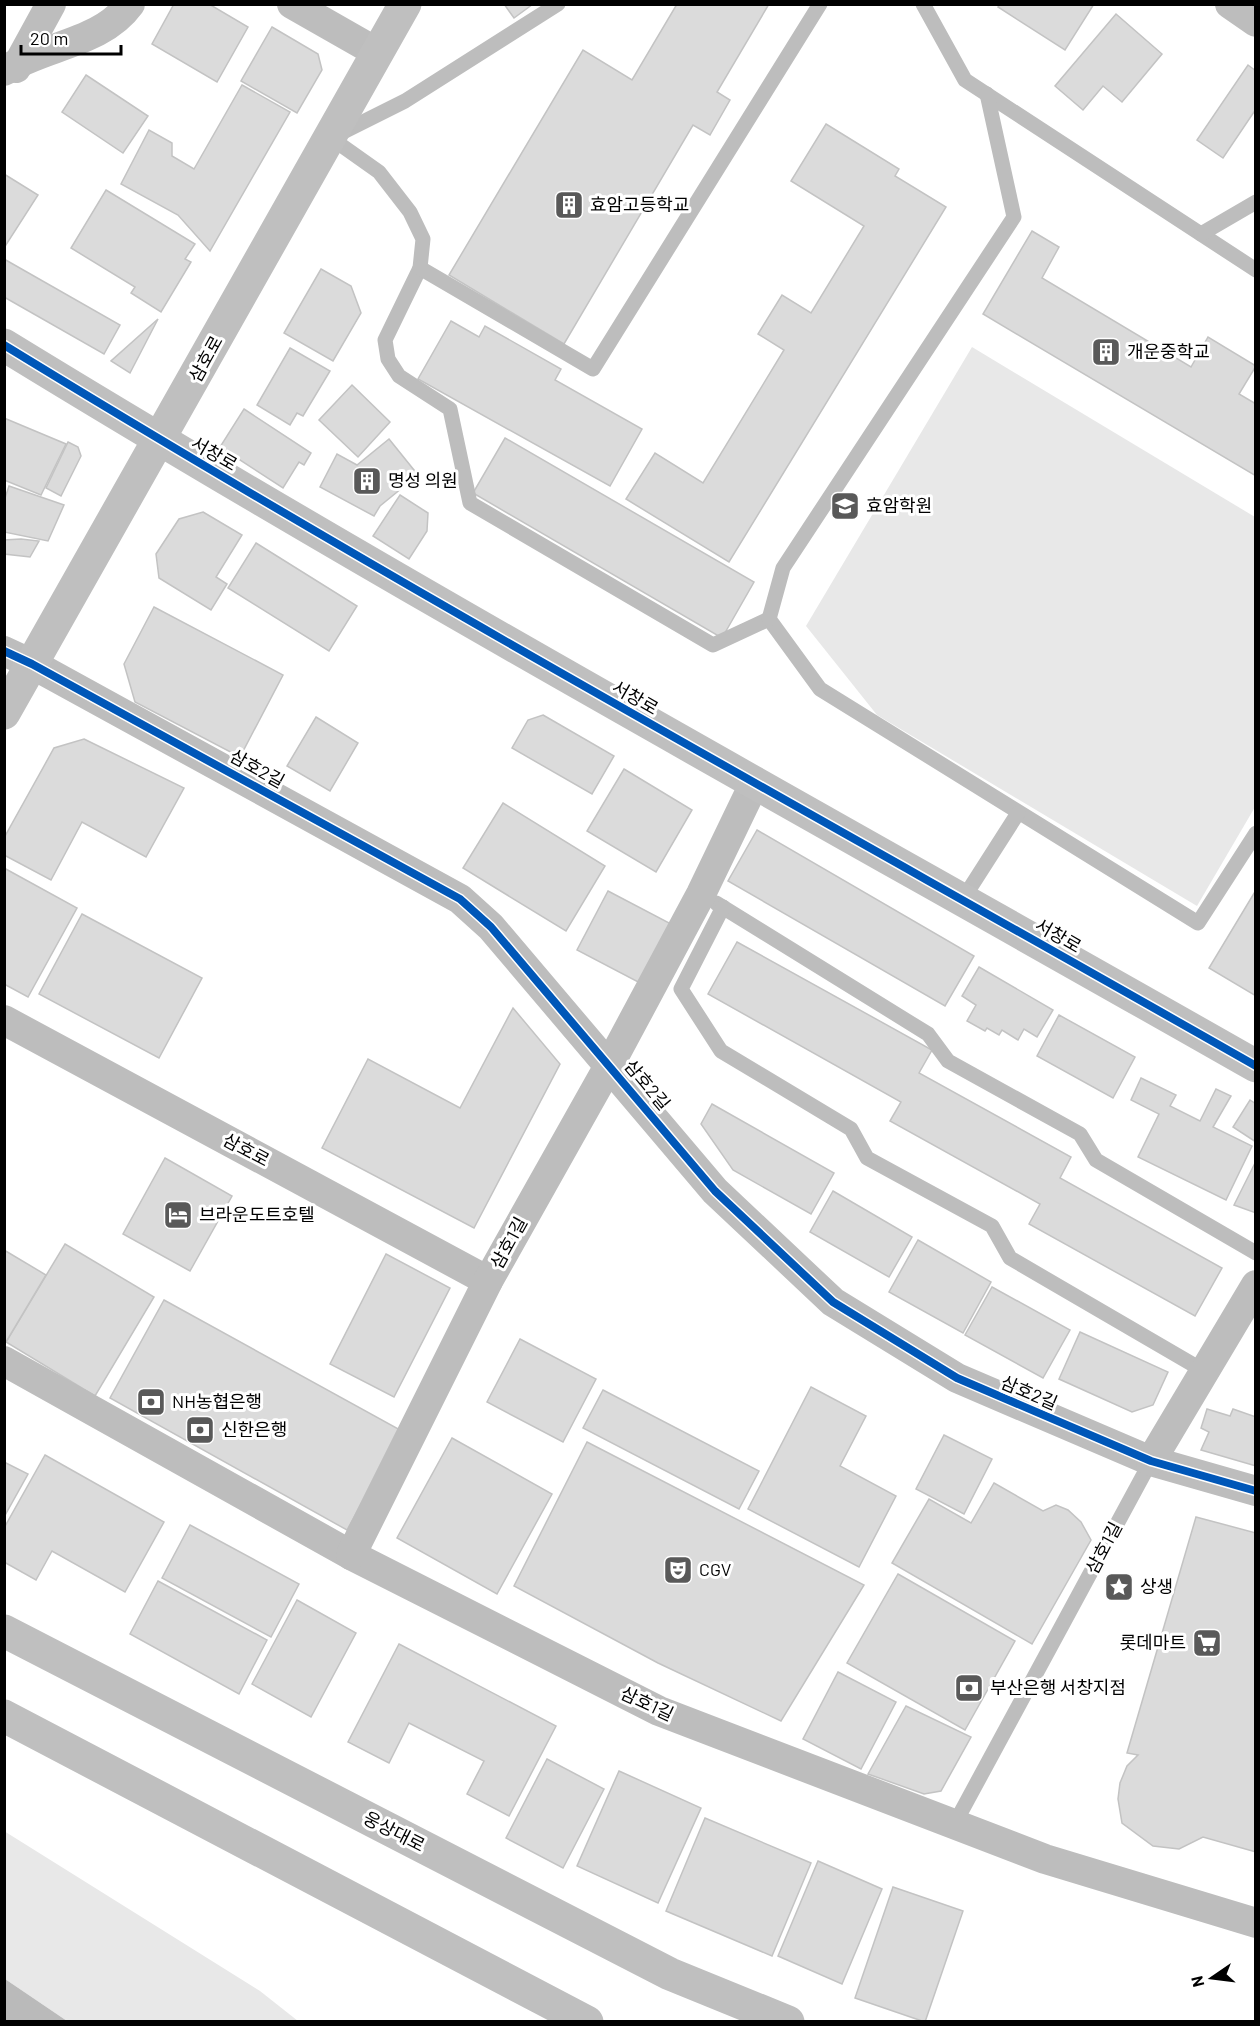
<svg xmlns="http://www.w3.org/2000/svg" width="1260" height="2026" font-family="Barlow,'Noto Sans KR',sans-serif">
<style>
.green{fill:#e8e8e8}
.water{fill:#bababa}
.building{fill:#dbdbdb;stroke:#c3c3c3;stroke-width:1.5}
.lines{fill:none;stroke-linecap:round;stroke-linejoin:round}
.lane{stroke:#bdbdbd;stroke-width:15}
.street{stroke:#bdbdbd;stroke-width:30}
.secondary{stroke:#bfbfbf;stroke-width:33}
.cycleway-casing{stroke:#fff;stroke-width:11}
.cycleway{stroke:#0057b8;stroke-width:8}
.labels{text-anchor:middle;stroke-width:6;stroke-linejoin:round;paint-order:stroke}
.poi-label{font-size:18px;fill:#000;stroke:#fff;text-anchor:start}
.street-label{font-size:18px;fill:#000;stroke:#fff}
</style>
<rect width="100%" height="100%" fill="#fff"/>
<g class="green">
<polygon points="972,347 1255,517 1255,807 1197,906 877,715 806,626"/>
<polygon points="4,1831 260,1991 298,2021 67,2021 5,1979"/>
</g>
<polygon class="water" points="4,1979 5,1979 67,2021 5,2021"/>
<g class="building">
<polygon points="174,4 209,4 248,27 217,82 152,44"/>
<polygon points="504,4 533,4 514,18"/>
<polygon points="677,4 769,4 717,92 730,100 710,135 693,125 564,344 449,275 583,50 632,80"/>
<polygon points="1000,4 1094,4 1065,50 998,7"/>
<polygon points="1116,14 1162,54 1122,102 1103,86 1083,110 1055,86"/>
<polygon points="272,27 318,54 322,70 297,113 241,81"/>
<polygon points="1248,65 1256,71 1256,109 1223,158 1197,140"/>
<polygon points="86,75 148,116 123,153 62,112"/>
<polygon points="242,85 290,112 210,251 178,215 121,184 149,130 172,143 172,156 194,169"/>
<polygon points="826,124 899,169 895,176 946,207 729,562 626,499 655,453 703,483 784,350 758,334 782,295 811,313 864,226 791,181"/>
<polygon points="4,174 38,195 4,248"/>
<polygon points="106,190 195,244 185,259 191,262 161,312 131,293 135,287 71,248"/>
<polygon points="1032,231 1059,247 1042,278 1191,367 1208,337 1256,366 1239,394 1256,404 1256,476 983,314"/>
<polygon points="4,259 120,325 104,354 4,297"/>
<polygon points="321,269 351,286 361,313 333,361 284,333"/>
<polygon points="158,319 130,373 111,361"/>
<polygon points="451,321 479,337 485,326 561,369 555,380 642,429 610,486 418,379"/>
<polygon points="290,348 330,371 303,416 297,413 290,425 257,405"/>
<polygon points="352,385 390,422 358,457 319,420"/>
<polygon points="244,409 311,453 304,465 299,462 283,488 220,447"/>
<polygon points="4,418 66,444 41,495 4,480"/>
<polygon points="505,438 754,582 722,638 473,493"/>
<polygon points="389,439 418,475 380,506 374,516 320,487 337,454 357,465"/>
<polygon points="68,442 78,447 81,456 61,496 46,488"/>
<polygon points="9,486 64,505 48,541 4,532 4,501"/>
<polygon points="400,495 428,513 427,531 409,559 373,536"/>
<polygon points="203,512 242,535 216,577 227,584 211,610 159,578 156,554 179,519"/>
<polygon points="21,539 39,541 30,557 4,554 4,540"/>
<polygon points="256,543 357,606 329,651 228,588"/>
<polygon points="154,607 283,675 240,757 135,702 124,664"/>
<polygon points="543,715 614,756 592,794 512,748 528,720"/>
<polygon points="316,717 358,743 330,791 287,766"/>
<polygon points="84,739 184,788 146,857 82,822 51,880 4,855 4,838 54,748"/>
<polygon points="624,769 692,810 656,872 587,831"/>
<polygon points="503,803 605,866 566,931 463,868"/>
<polygon points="757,830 974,956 945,1006 728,881"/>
<polygon points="4,868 77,908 28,997 4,984"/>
<polygon points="1256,890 1256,996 1209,968"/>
<polygon points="608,891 673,925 642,984 577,950"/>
<polygon points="82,914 202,978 159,1058 39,994"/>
<polygon points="737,942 932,1050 919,1073 1071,1157 1060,1178 1222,1268 1195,1316 1029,1224 1040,1204 890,1121 901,1102 708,994"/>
<polygon points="979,967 1053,1010 1037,1037 1024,1029 1018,1040 1002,1030 999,1035 987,1028 985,1031 967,1021 976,1005 962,996"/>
<polygon points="513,1008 560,1064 474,1228 322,1148 368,1059 460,1108"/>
<polygon points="1059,1015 1135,1057 1113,1098 1037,1056"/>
<polygon points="1141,1078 1176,1095 1170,1106 1200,1121 1216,1089 1231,1096 1213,1127 1252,1146 1226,1200 1138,1157 1159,1114 1131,1100"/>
<polygon points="1250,1100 1256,1104 1256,1142 1233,1127"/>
<polygon points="712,1104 834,1173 811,1214 733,1170 701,1124"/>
<polygon points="165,1158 232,1196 190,1271 123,1234"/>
<polygon points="1256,1161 1256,1213 1234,1205"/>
<polygon points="833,1191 912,1237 889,1277 810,1232"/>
<polygon points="918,1240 991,1282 963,1333 889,1292"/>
<polygon points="65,1244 154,1297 95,1396 6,1342"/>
<polygon points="4,1250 46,1275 6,1342 4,1341"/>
<polygon points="386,1254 450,1288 394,1397 330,1364"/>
<polygon points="992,1287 1070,1330 1043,1378 965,1335"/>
<polygon points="164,1300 402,1431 347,1530 110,1398"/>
<polygon points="1080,1332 1168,1372 1153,1405 1132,1412 1059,1379"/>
<polygon points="520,1339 596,1379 563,1442 487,1402"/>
<polygon points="811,1387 866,1416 840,1466 896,1496 859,1567 748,1509"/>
<polygon points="603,1390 759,1471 739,1509 583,1428"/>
<polygon points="1207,1409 1230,1416 1233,1409 1256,1417 1256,1466 1201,1450 1209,1432 1201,1428"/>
<polygon points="944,1435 992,1459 964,1514 916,1489"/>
<polygon points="452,1438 552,1494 497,1594 397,1538"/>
<polygon points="587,1442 864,1585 781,1721 658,1663 514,1586"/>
<polygon points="45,1455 164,1522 125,1592 52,1551 36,1580 4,1562 4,1528"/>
<polygon points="4,1462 28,1474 4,1517"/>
<polygon points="994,1483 1043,1511 1056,1505 1068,1510 1081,1522 1091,1540 1032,1644 892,1563 929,1499 971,1523"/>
<polygon points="1196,1517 1256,1533 1256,1852 1203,1837 1179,1849 1153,1846 1122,1823 1118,1799 1120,1783 1127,1766 1138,1755 1127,1753"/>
<polygon points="190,1525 299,1584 271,1637 162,1578"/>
<polygon points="898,1574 1015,1641 965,1730 847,1663"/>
<polygon points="158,1581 267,1640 239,1694 130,1634"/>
<polygon points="297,1600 356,1633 311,1717 252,1684"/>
<polygon points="399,1644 556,1726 509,1816 467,1794 484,1761 409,1723 389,1763 348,1742"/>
<polygon points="838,1672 896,1702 861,1769 803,1739"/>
<polygon points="906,1706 971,1737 941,1791 924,1794 868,1774"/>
<polygon points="547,1759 604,1789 563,1868 506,1838"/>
<polygon points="619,1771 701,1808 658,1903 577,1866"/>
<polygon points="705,1818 811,1863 772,1956 666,1911"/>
<polygon points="818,1861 882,1889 842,1984 778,1956"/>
<polygon points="893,1887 963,1911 925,2022 855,1998"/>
</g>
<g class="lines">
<g class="lane">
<polyline points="558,4 405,101 331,138 379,172 410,212 423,239 420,268 385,340 388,359 399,376 450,409 470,503 713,645 769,619 820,689 1198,923 1256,833"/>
<polyline points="923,4 965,80 1256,270"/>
<polyline points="1201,234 1256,202"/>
<polyline points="420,268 593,369 820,4"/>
<polyline points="769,619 783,568 1014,217 987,94"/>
<polyline points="963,899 1018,813"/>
<polyline points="716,903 928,1034 948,1061 1080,1134 1096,1160 1256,1253"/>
<polyline points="723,907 681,989 721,1051 851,1129 867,1158 992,1226 1010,1258 1204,1371"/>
<polyline points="954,1825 1151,1461"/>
</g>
<g class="street">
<polyline points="292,4 378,53"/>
<polyline points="1230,4 1256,22"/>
<polyline points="16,68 51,4"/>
<path d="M4 71C44 45 101 44 130 4"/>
<polyline points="4,651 32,664 460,899 491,927 715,1191 833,1302 957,1378 1151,1461 1256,1491"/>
<polyline points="4,1020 488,1281"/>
<polyline points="4,1361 351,1555 659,1711 1045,1859 1256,1923"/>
<polyline points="1151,1461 1256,1285"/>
<polyline points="351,1555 488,1281 610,1064 701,894 754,784"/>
</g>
<g class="secondary">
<path d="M4 345C415 597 838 828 1256 1066"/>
<polyline points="4,713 405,4"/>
<polyline points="4,1631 670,1974 788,2022"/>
<polyline points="4,1716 587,2022"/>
</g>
<g class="cycleway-casing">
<g id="cycleway">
<path d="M4 345C415 597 838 828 1256 1066"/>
<polyline points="4,651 32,664 460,899 491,927 715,1191 833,1302 957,1378 1151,1461 1256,1491"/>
</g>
</g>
<use href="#cycleway" class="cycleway"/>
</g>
<defs>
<g id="building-square" transform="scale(1.5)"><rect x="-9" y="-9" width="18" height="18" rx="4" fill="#595959" stroke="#fff"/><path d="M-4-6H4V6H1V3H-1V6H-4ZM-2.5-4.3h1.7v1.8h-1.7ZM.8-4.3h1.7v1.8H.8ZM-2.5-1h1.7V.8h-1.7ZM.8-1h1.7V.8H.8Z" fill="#fff"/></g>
<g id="school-square" transform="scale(1.5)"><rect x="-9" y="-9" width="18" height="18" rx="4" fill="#595959" stroke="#fff"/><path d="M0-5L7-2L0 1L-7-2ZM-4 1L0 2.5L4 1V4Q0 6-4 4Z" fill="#fff"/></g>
<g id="hotel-square" transform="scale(1.5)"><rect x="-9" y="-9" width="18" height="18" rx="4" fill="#595959" stroke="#fff"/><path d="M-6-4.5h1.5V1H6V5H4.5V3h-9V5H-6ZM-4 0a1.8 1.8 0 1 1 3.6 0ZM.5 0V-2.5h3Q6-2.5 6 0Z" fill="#fff"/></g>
<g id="bank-square" transform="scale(1.5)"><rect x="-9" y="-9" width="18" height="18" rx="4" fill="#595959" stroke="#fff"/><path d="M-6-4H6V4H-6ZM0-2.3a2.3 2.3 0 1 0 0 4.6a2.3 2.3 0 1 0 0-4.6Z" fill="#fff"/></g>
<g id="theatre-square" transform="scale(1.5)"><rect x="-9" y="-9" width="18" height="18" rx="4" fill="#595959" stroke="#fff"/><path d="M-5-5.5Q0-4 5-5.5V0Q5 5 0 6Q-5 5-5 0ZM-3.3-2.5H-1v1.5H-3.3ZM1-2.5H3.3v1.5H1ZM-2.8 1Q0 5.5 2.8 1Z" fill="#fff"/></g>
<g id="sight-square" transform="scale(1.5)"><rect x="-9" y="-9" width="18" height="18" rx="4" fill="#595959" stroke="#fff"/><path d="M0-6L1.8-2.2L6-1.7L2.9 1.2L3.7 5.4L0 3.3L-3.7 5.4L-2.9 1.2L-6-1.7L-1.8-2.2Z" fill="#fff"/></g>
<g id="supermarket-square" transform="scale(1.5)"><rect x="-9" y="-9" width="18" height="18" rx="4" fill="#595959" stroke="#fff"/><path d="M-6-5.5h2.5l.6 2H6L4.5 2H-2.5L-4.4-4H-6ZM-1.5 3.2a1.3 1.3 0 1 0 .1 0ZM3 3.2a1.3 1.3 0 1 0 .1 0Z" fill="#fff"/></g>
</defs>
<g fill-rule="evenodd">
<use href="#building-square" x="569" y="205"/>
<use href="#building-square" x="1106" y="352"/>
<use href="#building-square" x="367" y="481"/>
<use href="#school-square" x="845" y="506"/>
<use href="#hotel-square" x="178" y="1215"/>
<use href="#bank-square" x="151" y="1402"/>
<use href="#bank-square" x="200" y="1430"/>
<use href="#theatre-square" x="678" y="1570"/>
<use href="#sight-square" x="1119" y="1587"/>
<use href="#supermarket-square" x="1207" y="1643"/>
<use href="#bank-square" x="969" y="1688"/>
</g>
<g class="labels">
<g class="poi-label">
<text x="590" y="211">효암고등학교</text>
<text x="1127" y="358">개운중학교</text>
<text x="388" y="487">명성 의원</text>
<text x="866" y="512">효암학원</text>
<text x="199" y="1221">브라운도트호텔</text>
<text x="172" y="1408">NH농협은행</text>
<text x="221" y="1436">신한은행</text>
<text x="699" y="1576">CGV</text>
<text x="1140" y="1593">상생</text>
<text x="1186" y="1649" text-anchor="end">롯데마트</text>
<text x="990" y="1694">부산은행 서창지점</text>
</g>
<g class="street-label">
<text transform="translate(206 359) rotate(-61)" y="6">삼호로</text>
<text transform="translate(214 454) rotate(30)" y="6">서창로</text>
<text transform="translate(635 698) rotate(30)" y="6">서창로</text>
<text transform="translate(257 769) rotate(29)" y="6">삼호2길</text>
<text transform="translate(1058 936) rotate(30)" y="6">서창로</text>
<text transform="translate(647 1085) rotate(50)" y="6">삼호2길</text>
<text transform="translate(246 1150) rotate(28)" y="6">삼호로</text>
<text transform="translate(509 1243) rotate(-61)" y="6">삼호1길</text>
<text transform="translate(1029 1393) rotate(23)" y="6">삼호2길</text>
<text transform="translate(1104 1548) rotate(-62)" y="6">삼호1길</text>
<text transform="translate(647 1704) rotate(25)" y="6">삼호1길</text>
<text transform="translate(394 1832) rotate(27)" y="6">웅상대로</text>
</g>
</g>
<rect width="1260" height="2026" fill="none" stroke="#000000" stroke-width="12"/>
<g transform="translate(1212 1978) rotate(256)" stroke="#ffffff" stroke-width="4.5" paint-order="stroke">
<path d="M0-4.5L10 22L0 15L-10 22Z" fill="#000000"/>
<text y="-9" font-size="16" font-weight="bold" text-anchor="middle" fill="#000000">N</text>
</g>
<path d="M21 45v9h100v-9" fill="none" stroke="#000000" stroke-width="3"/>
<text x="30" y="45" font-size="18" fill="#000000" stroke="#ffffff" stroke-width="4.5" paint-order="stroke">20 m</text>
</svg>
